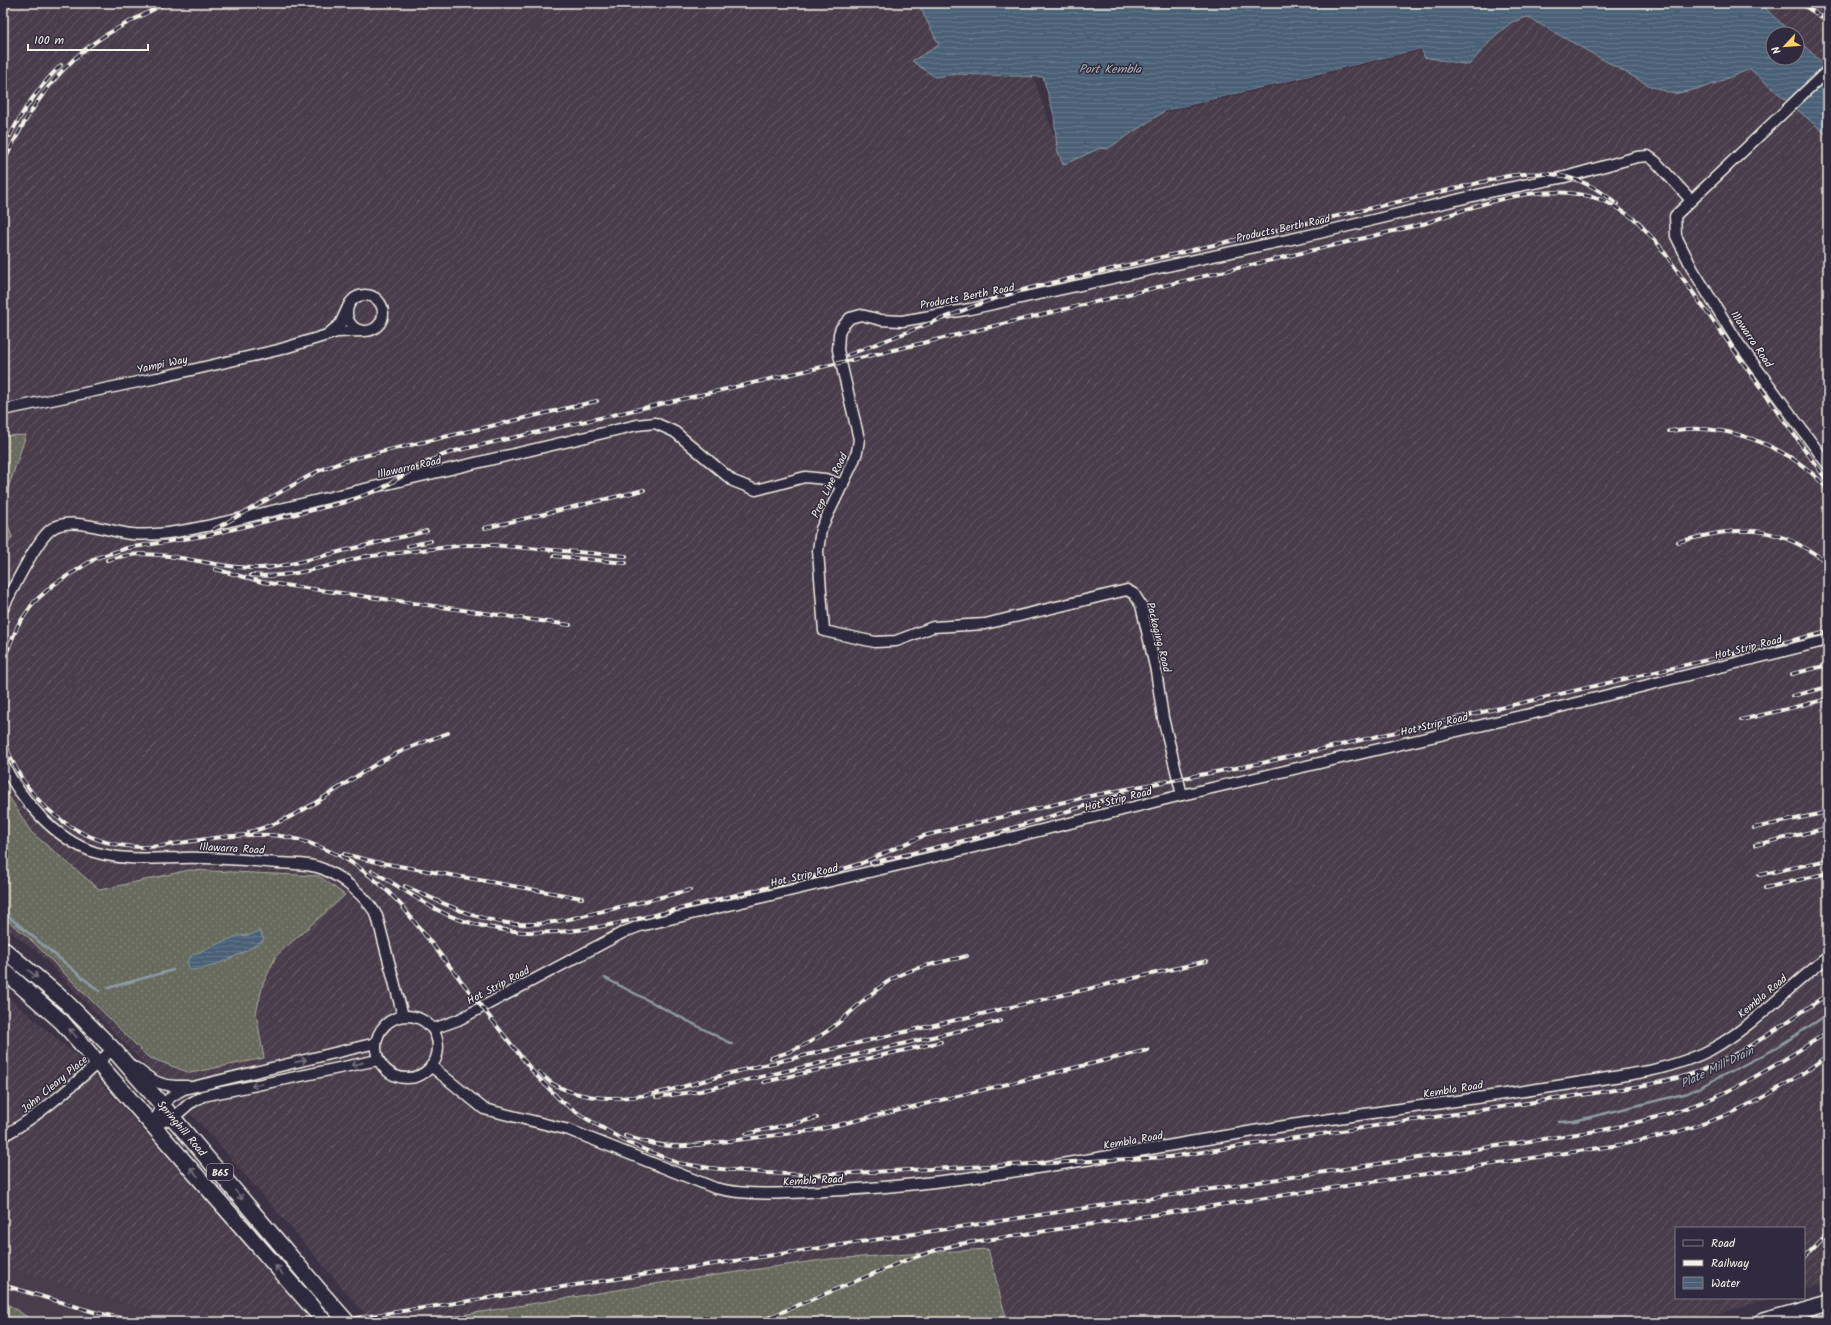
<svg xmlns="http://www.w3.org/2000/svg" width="1831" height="1325" font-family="Kalam,sans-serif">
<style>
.built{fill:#493c4c}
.industrial{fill:url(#industrial-furrows);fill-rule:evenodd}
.grass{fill:url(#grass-dots);stroke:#aeaea2}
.water{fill:url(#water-rules);stroke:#8e9aa3}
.pier{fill:#3b3244}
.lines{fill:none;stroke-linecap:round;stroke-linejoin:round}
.stream{stroke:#8e9aa3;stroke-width:2.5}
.street-casing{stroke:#f4f1e8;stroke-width:13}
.primary-casing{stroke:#f4f1e8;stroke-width:18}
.street{stroke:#2f2a3d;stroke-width:10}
.primary{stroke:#2f2a3d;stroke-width:15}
.rail-casing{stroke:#f4f1e8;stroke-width:4}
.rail{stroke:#2f2a3d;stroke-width:2.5;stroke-dasharray:8;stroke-linecap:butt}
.primary-bridge-casing{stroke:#f4f1e8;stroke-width:18;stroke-linecap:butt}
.primary-bridge{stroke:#2f2a3d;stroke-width:15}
.oneway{stroke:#747079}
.labels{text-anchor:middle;stroke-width:3;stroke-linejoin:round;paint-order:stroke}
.shield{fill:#2f2a3d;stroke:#b9b5b5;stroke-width:1}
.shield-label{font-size:10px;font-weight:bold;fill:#f4f1e8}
.street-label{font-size:11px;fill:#f4f1e8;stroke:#2f2a3d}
.water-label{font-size:12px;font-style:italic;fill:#b0b7ba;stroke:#2f2a3d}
</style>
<defs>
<pattern id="industrial-furrows" width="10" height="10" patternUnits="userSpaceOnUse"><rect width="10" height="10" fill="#493c4c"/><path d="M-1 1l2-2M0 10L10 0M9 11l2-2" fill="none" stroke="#645966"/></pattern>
<pattern id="grass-dots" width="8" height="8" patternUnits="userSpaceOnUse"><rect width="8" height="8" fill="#686b5d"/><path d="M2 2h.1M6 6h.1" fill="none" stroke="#7e8174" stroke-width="1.8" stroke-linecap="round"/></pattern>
<pattern id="water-rules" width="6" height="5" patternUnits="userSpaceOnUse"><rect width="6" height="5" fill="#4a6075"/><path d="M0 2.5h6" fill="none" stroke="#657789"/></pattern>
</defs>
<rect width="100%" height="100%" fill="#3b3244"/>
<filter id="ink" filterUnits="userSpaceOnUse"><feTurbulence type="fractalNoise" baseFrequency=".025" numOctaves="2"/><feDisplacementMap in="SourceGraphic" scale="8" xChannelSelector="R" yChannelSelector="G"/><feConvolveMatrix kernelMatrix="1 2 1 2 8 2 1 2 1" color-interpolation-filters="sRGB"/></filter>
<g filter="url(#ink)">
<polygon class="built" points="3,1266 154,1312 210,1320 300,1306 314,1322 3,1322"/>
<g class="industrial">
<path d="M3 3H1008L1054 136 1275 3H1828V1283L1804 1290V1228H1676V1298H1773L1685 1322H372L208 1132 42 956 3 926ZM1773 34H1797V58H1773Z"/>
<polygon points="3,993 76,1055 300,1306 210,1320 154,1312 3,1266"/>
</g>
<g class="grass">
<polygon points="26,435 3,503 3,436"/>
<polygon points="3,510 12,537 3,553"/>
<polygon points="3,787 31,832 100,890 189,870 319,876 345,895 276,956 263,984 256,1013 264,1058 190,1073 148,1057 29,938 3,917"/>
<polygon points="988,1249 1007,1322 418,1322 667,1282 829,1259"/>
<polygon points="3,1301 29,1318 38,1322 5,1322 3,1321"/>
</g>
<g class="water">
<polygon points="918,3 1760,3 1792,34 1773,34 1773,58 1797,58 1797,39 1828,68 1828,136 1750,69 1706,87 1674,94 1650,86 1527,17 1512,22 1496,35 1469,65 1424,57 1421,49 1165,111 1107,149 1100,148 1063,165 1057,149 1054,115 1043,77 957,74 935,77 912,61 939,45"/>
<path d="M260 931 264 940C256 944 250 949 242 953 227 960 207 970 190 970L187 962 192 955 237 936 250 935Z"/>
</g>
<polygon class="pier" points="1421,49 1424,59 1419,51 1165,113 1165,111"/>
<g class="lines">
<g class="stream">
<polyline points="3,912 99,991"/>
<polyline points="605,978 732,1044"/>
<polyline points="108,988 173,970"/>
<polyline points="1558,1122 1574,1121 1688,1093 1773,1050 1828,1014"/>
</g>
<g class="street-casing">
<g id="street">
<polyline points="3,5 5,3"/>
<polyline points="1828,70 1675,216 1676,236 1693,270 1739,344 1828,465"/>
<circle cx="365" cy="313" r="18"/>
<polyline points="328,334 340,324 347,309"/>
<polyline points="3,410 157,378 278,350 337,332 362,331"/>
<path d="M3 608C12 591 38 536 53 528 73 516 109 532 131 534 163 537 202 527 234 520L637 425 655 423 675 432 733 481 756 490 805 477 825 479 843 485"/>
<path d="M3 763C20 799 55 839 94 852 125 861 150 858 181 858 213 857 246 860 278 863 292 864 309 863 323 869 342 877 367 897 377 916L403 1016"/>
<polyline points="1182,795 1163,718 1156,671 1141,605 1134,594 1127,590 985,624 933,627 896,641 875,642 824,631 818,551 821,529 853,463 857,452 859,439 838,350 839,334 841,328 850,318 861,315 881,320 902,321 970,309 1319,233 1498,190 1565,177 1637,157 1648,156 1655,161 1691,200"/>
<circle cx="407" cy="1047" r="31"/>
<polyline points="433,1029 458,1020 624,932 640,926 954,852 1182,795 1560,707 1828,640"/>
<path d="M431 1066 484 1109 569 1130 715 1188C757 1198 799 1192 842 1190 983 1182 1121 1153 1260 1130 1389 1109 1520 1094 1649 1071 1670 1066 1691 1060 1710 1050 1754 1026 1788 987 1828 957"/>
<path d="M136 1068C155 1083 163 1087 187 1086"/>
<path d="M153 1125C161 1107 165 1098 184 1089L376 1043"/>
<polyline points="153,1125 173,1118 189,1104 203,1096 378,1060"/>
<path d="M3 1136C40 1116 81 1078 113 1049L118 1053"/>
</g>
</g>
<g class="primary-casing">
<g id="primary">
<polyline points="3,949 66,1002 113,1049 162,1105 325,1297"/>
<polyline points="3,970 62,1022 325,1322"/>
<polyline points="1762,1322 1828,1304"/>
</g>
</g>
<use href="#street" class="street"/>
<use href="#primary" class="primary"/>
<g class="rail-casing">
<g id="rail">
<polyline points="1800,3 1828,21"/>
<path d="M10 136C23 109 40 86 61 65"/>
<path d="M3 164C25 115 56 66 104 36 124 24 145 14 166 3"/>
<polyline points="1637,221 1659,245 1828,482"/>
<path d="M848 355 990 300 1030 288 1508 176C1550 169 1585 176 1617 204"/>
<path d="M1669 431C1679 430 1689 428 1700 429 1745 430 1799 454 1828 490"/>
<polyline points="485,528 644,490"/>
<polyline points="213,530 318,471 351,459 597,401"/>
<path d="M1678 542C1741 526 1773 522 1828 563"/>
<polyline points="408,546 431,541"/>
<polyline points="554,556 626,563"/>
<polyline points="363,557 466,545 492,545 626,556"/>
<path d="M107 560C157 543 206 569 257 568 280 568 302 561 323 556 358 547 393 539 427 531"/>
<polyline points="215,569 262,582 570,625"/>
<path d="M251 575C290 579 329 565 367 556"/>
<path d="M3 661 18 625 34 602 53 585 96 558 127 548 209 535 346 502 381 489 420 465 443 455 455 451 805 371 1423 224C1477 205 1541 180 1599 199 1615 205 1628 214 1641 224"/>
<polyline points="1792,674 1828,665"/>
<polyline points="1792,696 1828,687"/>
<polyline points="1741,720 1828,699"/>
<path d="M3 734C19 799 78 848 145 847 162 847 177 843 193 841 218 837 244 834 269 835 297 836 321 847 347 859"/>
<polyline points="1754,828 1828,812"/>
<path d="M249 832C298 820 336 788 378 763 401 750 424 742 448 733"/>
<polyline points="1755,845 1828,828"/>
<polyline points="344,854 376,862 582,898"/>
<path d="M341 856C365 870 384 886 402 906L534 1073 561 1101 582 1116 628 1143 678 1163 710 1168 766 1173 812 1175 1169 1157 1628 1088C1654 1084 1679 1079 1702 1070 1747 1052 1788 1021 1828 994"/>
<polyline points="871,863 996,833 1124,794"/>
<path d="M372 871C402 887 428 909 461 920 541 946 606 926 683 908 736 895 789 882 842 870"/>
<polyline points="837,871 862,863 923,836 1085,797 1262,763 1828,632"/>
<polyline points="1759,875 1828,860"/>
<path d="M405 886C438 901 471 918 507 923 540 928 575 918 607 910 634 904 662 897 690 890"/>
<polyline points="1765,888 1828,873"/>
<path d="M771 1058C791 1052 811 1043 829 1030 851 1014 869 992 894 978 916 966 943 962 967 956"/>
<path d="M539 1072C544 1076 548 1081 553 1084 608 1114 675 1089 730 1073L1207 961"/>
<polyline points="764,1082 941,1042"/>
<polyline points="656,1097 700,1091 1001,1021"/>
<polyline points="746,1134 817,1118"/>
<path d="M625 1136C649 1144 676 1150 701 1144"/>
<polyline points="696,1145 817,1130 1148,1050"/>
<polyline points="1804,1258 1828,1233"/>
<polyline points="3,1285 94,1312 137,1322"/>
<path d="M330 1322 1603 1130C1646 1121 1689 1110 1728 1091 1763 1074 1795 1053 1828 1032"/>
<path d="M758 1322 904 1261 936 1250 959 1244 1619 1145C1702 1130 1761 1106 1828 1055"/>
</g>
</g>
<use href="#rail" class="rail"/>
<g class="primary-bridge-casing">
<polyline id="primary-bridge" points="325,1297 347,1322"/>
</g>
<use href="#primary-bridge" class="primary-bridge"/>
</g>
<defs><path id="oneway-shaft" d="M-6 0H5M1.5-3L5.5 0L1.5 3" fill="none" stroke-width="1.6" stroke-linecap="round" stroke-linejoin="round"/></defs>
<g class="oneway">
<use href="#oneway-shaft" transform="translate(33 974) rotate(40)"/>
<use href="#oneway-shaft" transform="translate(73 1033) rotate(-132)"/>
<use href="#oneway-shaft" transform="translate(301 1061) rotate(-13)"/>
<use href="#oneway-shaft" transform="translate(357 1064) rotate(167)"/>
<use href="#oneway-shaft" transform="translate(257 1085) rotate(168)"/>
<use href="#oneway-shaft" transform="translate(194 1172) rotate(-131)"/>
<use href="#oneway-shaft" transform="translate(239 1195) rotate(50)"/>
<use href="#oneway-shaft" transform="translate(279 1270) rotate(-131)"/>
</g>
</g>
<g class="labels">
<rect class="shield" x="207" y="1164" width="26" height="16" rx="3"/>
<g class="shield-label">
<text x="220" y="1176">B65</text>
</g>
<g class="street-label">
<text transform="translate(1283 228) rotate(-12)" y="4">Products Berth Road</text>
<text transform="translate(967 296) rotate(-11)" y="4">Products Berth Road</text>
<text transform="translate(1752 339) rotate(56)" y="4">Illawarra Road</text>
<text transform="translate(162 364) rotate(-12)" y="4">Yampi Way</text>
<text transform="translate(409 467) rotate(-13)" y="4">Illawarra Road</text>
<text transform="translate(829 485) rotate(-65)" y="4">Prep Line Road</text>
<text transform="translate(1159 637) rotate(76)" y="4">Packaging Road</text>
<text transform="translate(1748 647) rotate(-14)" y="4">Hot Strip Road</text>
<text transform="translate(1434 724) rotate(-13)" y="4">Hot Strip Road</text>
<text transform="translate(1118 799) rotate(-14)" y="4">Hot Strip Road</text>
<text transform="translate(232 848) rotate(3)" y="4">Illawarra Road</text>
<text transform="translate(804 875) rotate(-13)" y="4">Hot Strip Road</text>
<text transform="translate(498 985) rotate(-28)" y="4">Hot Strip Road</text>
<text transform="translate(1762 996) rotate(-40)" y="4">Kembla Road</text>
<text transform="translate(54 1084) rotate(-40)" y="4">John Cleary Place</text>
<text transform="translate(1453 1089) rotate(-9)" y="4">Kembla Road</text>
<text transform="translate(182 1128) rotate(50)" y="4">Springhill Road</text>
<text transform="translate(1133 1140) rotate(-10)" y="4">Kembla Road</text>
<text transform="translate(813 1180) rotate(-3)" y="4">Kembla Road</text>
</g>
<g class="water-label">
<text x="1110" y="73">Port Kembla</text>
<text transform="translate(1717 1067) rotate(-26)" y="4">Plate Mill Drain</text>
</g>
</g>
<rect width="1831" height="1325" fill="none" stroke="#2f2a3d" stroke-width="16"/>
<rect x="8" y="8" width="1815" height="1309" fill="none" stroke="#f4f1e8" stroke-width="1.5" filter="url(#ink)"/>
<rect x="1675" y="1227" width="130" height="72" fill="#2f2a3d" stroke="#7e7a81"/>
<rect x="1683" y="1240" width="20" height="6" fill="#2f2a3d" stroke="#7e7a81"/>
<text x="1711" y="1247" font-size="12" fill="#f4f1e8">Road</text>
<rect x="1683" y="1260" width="20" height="6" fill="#f4f1e8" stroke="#7e7a81"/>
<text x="1711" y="1267" font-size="12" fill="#f4f1e8">Railway</text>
<rect x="1683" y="1277" width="20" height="12" fill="url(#water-rules)" stroke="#7e7a81"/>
<text x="1711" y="1287" font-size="12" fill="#f4f1e8">Water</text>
<g transform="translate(1785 46) rotate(244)"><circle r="19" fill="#2f2a3d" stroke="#7e7a81"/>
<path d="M0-3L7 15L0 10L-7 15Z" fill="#ffd166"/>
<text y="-6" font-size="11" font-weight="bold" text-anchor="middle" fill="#f4f1e8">N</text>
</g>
<path d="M28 44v6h120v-6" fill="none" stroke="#f4f1e8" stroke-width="2"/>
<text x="34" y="44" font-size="12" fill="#f4f1e8" stroke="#2f2a3d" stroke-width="3" paint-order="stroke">100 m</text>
</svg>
